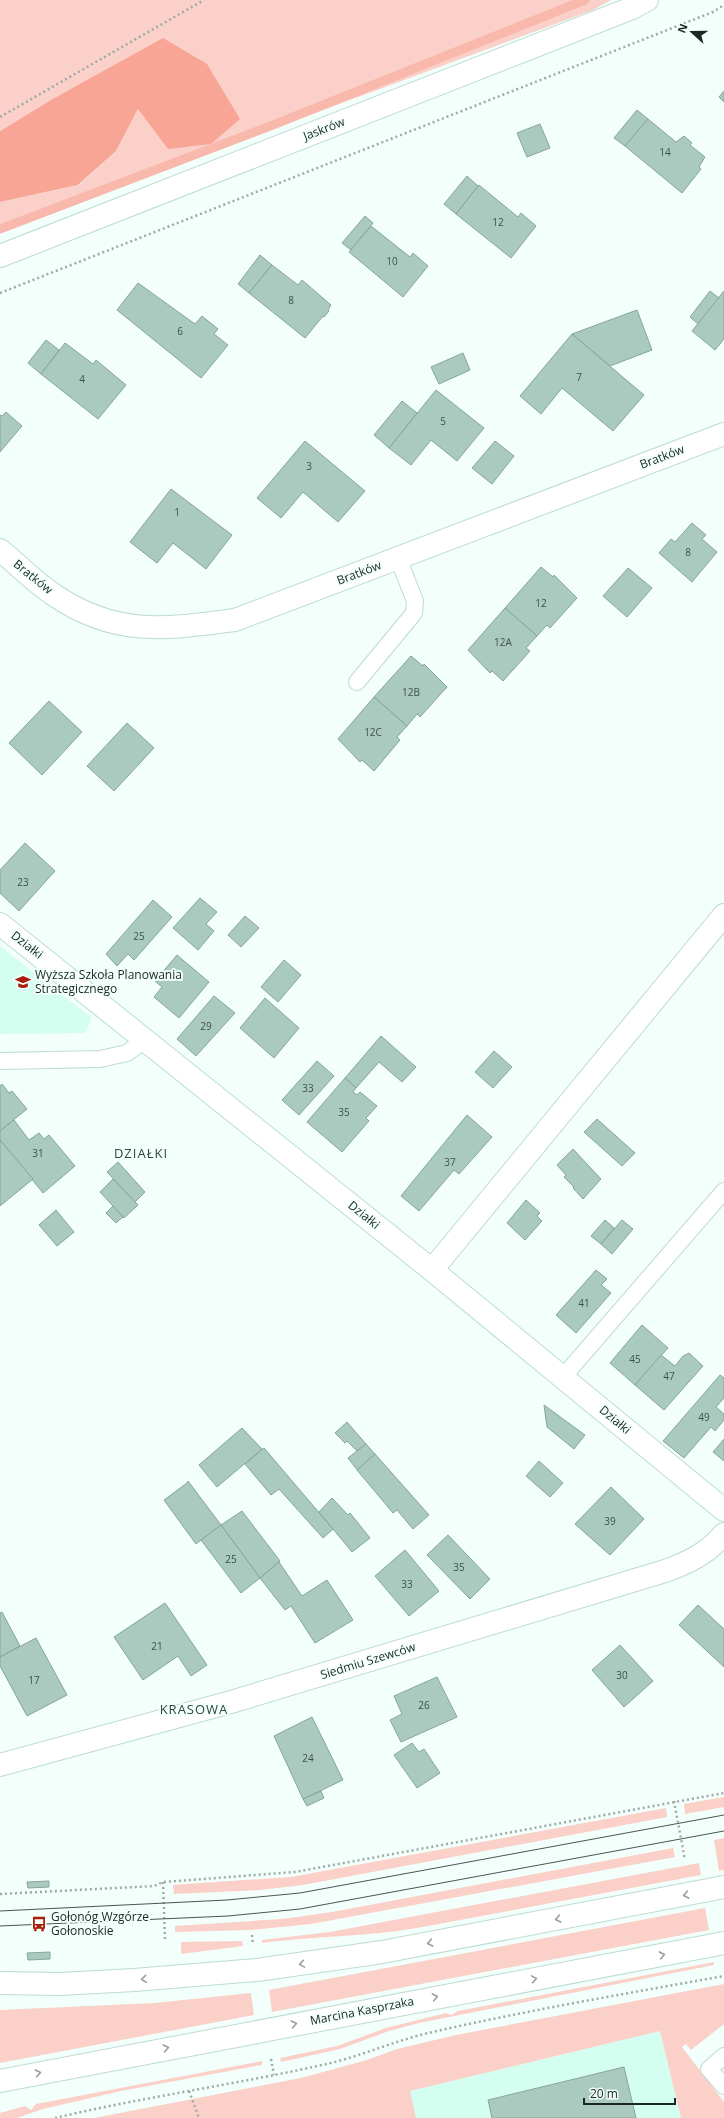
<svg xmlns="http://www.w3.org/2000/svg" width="724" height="2118" font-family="'Open Sans',sans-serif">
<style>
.built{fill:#d4fef0}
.green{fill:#fad0c8}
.forest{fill:#f8a596}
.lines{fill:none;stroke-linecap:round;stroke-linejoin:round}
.stream{stroke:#f8b8ac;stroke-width:9}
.building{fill:#aacabf;stroke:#86a59b}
.lane-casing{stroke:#bcdcd1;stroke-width:18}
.street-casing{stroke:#bcdcd1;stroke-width:24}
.secondary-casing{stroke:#bcdcd1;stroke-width:24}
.path{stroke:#9daaa5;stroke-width:2.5;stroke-dasharray:2 3;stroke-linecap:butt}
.lane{stroke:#fff;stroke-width:16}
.street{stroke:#fff;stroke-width:22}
.secondary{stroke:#fff;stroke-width:22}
.tram{stroke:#495651;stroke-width:1}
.oneway{stroke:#989e9c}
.labels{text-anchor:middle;stroke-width:4;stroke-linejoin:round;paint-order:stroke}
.number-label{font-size:10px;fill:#3f504a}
.street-label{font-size:12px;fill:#1b2723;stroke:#f2fffa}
.poi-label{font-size:12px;fill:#1b2723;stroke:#f2fffa;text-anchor:start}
.neighbourhood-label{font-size:13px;letter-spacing:1px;fill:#2d4940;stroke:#f2fffa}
</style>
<rect width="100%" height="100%" fill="#f2fffa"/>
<g class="built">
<polygon points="0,946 92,1018 85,1033 0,1034"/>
<polygon points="660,2031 681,2118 416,2118 410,2091"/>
</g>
<g class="green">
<polygon points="0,0 611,0 593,10 0,230 0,202 79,185 116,151 138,109 239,119 51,100 0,131"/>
<polygon points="724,1797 724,1807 685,1814 684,1804"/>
<polygon points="666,1808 667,1817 303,1885 260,1890 174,1894 173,1885 291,1877"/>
<polygon points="724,1838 724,1870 719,1871 714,1840"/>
<polygon points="673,1848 675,1857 311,1924 251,1930 175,1932 175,1926 282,1919 332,1912"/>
<path d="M699 1863 701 1875 417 1928C365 1937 313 1936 262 1943V1940L330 1932Z"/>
<polygon points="705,1908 709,1930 272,2012 269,1990"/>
<polygon points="242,1941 243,1946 181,1954 181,1942"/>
<polygon points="714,1962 714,1965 419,2023 389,2031 340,2049 281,2062 280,2058 337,2046 386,2028 446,2013 451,2015 458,2011"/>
<polygon points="724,1984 724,2024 691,2050 686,2044 682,2047 724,2102 724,2118 681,2118 660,2031 410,2091 416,2118 94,2118 301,2078 367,2060 397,2049 456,2035"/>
<polygon points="251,1993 254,2015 0,2063 0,2010 155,2003"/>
<polygon points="262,2061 262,2065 121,2091 43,2109 17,2118 0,2118 0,2113 25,2106 31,2110 36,2104"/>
</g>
<polygon class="forest" points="163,38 207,64 240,119 211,144 168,149 138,109 116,151 78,185 0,202 0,131 51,100"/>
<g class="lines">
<polyline class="stream" points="0,229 273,125 585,0"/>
</g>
<g class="building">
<polygon points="724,91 724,102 719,97"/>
<polygon points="637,110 648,119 625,146 614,138"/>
<polygon points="648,119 676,142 684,136 692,143 690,145 705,157 699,167 701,169 682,193 625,146"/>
<polygon points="540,124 550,148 527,157 517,133"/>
<polygon points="467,176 478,186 456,214 444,204"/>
<polygon points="479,185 518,217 521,213 536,226 511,258 456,214"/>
<polygon points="365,216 373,223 351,250 342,243"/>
<polygon points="371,226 410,257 413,253 428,266 403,297 349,252"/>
<polygon points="260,255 272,265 249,293 238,284"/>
<polygon points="272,265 298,285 302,280 331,305 328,310 329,311 324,317 323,316 305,338 249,293"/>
<polygon points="138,283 195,324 202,316 218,329 214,334 228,345 201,378 117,310"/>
<polygon points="710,291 719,298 698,324 690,317"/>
<polygon points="724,291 724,339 715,350 692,331"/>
<polygon points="637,310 652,350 610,366 572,334"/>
<polygon points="572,334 644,395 613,431 562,388 541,414 520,396"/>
<polygon points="46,340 59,350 41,374 28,363"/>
<polygon points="65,343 93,364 96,360 126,385 98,419 41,374"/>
<polygon points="463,353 470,370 439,384 431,367"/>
<polygon points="436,390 484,428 457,461 431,440 411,465 389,448"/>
<polygon points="402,401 417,413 389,448 374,435"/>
<polygon points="6,412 22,426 0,452 0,415 2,416"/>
<polygon points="305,441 365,491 338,522 303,492 281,518 257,498"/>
<polygon points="495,441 514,456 492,484 472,468"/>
<polygon points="171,489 232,535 206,569 173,543 157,563 130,542"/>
<polygon points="692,523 706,535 702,539 717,552 692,582 659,553 671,539 675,542"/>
<polygon points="541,567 553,577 554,575 577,598 550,628 547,625 537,636 505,608"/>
<polygon points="628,568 652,588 627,617 603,596"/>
<polygon points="505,608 537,636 526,648 530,651 503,681 492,671 490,673 468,650"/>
<polygon points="411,656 423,666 424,664 447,687 420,717 417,714 407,726 374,697"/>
<polygon points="374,697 407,726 397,737 400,740 374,771 362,760 360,762 338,739"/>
<polygon points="49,701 82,732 42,775 9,743"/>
<polygon points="127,723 154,748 114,791 87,766"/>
<polygon points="25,843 55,871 19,911 0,893 0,870"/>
<polygon points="200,898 217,912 206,924 214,931 198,950 173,928"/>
<polygon points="153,900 172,917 134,960 128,954 117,966 106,954"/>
<polygon points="245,916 259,928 241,947 228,935"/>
<polygon points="177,955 209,982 179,1018 154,997 162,987 155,981"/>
<polygon points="284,960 301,975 278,1002 261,987"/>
<polygon points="214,996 235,1013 196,1056 177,1039"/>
<polygon points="265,998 299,1028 274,1058 240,1028"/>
<polygon points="381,1036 416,1067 402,1082 379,1062 356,1088 345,1078"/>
<polygon points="494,1051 512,1067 493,1088 475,1072"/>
<polygon points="317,1061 334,1076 299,1115 282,1100"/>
<polygon points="345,1078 356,1088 353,1092 357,1095 360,1092 377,1106 366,1118 369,1121 342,1152 307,1122"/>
<polygon points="2,1084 9,1093 12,1091 27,1109 0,1131 0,1086"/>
<polygon points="467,1115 492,1137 459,1174 454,1170 419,1211 401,1196"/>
<polygon points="597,1119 635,1153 622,1166 584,1132"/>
<polygon points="14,1120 29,1140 39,1133 44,1139 49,1135 75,1166 43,1193 0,1140 0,1131"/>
<polygon points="0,1140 33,1179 0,1206"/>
<polygon points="573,1149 601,1179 583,1199 573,1188 574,1187 564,1177 566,1175 557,1165"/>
<polygon points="118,1162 145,1192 135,1202 107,1172"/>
<polygon points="113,1179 138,1205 124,1218 100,1192"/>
<polygon points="526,1200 540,1213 537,1216 542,1221 525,1240 507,1223"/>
<polygon points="113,1206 123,1217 116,1223 106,1213"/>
<polygon points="56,1210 74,1232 57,1246 39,1225"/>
<polygon points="605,1220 614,1228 601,1244 591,1236"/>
<polygon points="622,1220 633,1229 612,1254 601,1244"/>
<polygon points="596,1270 607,1279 601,1285 611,1293 576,1333 556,1315"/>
<polygon points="642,1325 668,1348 635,1385 610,1363"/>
<polygon points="689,1353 703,1366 664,1410 635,1385 661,1355 675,1366 683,1356"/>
<polygon points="720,1375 724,1378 724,1398 716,1407 724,1414 724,1420 715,1431 711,1427 684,1458 663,1441"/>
<polygon points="544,1405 585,1435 574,1449 547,1427"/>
<polygon points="347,1422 366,1444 357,1451 347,1441 345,1443 335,1433"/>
<polygon points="242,1428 262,1449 217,1487 199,1465"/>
<polygon points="724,1439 724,1461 713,1452"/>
<polygon points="366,1444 375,1454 358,1471 348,1458"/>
<polygon points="264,1448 333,1529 323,1538 279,1489 271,1495 245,1464"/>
<polygon points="375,1454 429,1515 413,1529 397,1510 393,1513 357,1470"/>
<polygon points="539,1461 563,1483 550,1497 526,1476"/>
<polygon points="188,1481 221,1525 196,1544 164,1500 187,1483"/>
<polygon points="611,1487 644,1519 610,1555 575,1524"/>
<polygon points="332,1498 348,1515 350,1513 370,1538 352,1552 319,1512"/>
<polygon points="242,1511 280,1561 260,1578 221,1525"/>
<polygon points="221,1525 260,1578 241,1593 201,1540"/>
<polygon points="448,1535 490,1579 470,1599 427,1555"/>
<polygon points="405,1550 439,1591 409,1616 375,1576"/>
<polygon points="279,1562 302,1596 327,1580 353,1620 315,1643 291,1606 285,1610 260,1578"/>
<polygon points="165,1603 207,1665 191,1676 178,1656 143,1680 114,1637"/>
<polygon points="698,1605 724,1629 724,1667 679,1625"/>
<polygon points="2,1612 20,1646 0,1657 0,1613"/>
<polygon points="36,1638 67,1695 27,1716 0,1666 0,1657"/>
<polygon points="620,1645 653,1681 624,1707 592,1670"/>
<polygon points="437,1677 457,1717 401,1742 390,1720 402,1714 394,1696"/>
<polygon points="312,1717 343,1780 303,1799 274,1736"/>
<polygon points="412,1743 419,1752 424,1749 440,1773 417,1788 394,1755"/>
<polygon points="321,1791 324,1798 307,1806 303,1799"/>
<polygon points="49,1881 49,1887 28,1888 27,1882"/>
<polygon points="50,1952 50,1959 28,1960 27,1953"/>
<polygon points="624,2067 636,2118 492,2118 488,2100"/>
</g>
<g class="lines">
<g class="lane-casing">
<g id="lane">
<polyline points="357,682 414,613 415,601 398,558"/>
<polyline points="0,1061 100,1059 127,1053 146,1039"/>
<polyline points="563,1377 724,1191"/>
<polyline points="724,2056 709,2069 724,2086"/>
</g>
</g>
<g class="street-casing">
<g id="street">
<polyline points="0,256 632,8 647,0"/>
<path d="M0 550C18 565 35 582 54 595 116 637 165 629 235 620L724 434"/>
<polyline points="0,924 432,1270 724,1510"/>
<polyline points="432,1270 724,915"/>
<path d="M0 1765 231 1702 665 1571C688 1563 708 1553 724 1534"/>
</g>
</g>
<g class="secondary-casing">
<g id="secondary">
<polyline points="0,1983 60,1984 134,1980 257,1970 382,1952 724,1887"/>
<polyline points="0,2081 724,1943"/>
</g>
</g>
<g class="path">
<polyline points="0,117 204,0"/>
<polyline points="0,293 713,12 724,5"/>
<polyline points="674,1801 685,1860"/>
<polyline points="163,1882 165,1939"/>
<polyline points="0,1894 154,1886 163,1882 295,1872 724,1793"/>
<polyline points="252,1935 253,1944"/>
<polyline points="271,2059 274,2075"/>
<polyline points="189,2091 199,2118"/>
<path d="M55 2118C143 2097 233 2085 322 2065 356 2058 389 2043 424 2034 523 2011 624 1994 724 1976"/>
</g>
<use href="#lane" class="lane"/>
<use href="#street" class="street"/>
<use href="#secondary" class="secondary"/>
<g class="tram">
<polyline points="0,1911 227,1900 300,1893 724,1815"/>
<polyline points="0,1926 228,1916 300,1909 724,1831"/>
</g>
</g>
<defs><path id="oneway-chevron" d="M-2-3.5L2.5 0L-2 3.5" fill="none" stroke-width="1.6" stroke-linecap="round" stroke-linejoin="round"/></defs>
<g class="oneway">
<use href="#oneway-chevron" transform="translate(686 1895) rotate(169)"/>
<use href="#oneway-chevron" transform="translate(558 1919) rotate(169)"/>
<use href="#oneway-chevron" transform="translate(430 1943) rotate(169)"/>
<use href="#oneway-chevron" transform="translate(662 1955) rotate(-11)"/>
<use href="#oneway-chevron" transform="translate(302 1964) rotate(171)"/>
<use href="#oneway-chevron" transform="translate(144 1979) rotate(175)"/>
<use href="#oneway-chevron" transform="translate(534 1979) rotate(-10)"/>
<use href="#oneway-chevron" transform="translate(435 1997) rotate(-11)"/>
<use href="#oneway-chevron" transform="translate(294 2024) rotate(-11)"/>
<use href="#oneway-chevron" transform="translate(166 2048) rotate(-11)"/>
<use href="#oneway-chevron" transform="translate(38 2073) rotate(-11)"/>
</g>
<defs>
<g id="university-bare" transform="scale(1.2)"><path d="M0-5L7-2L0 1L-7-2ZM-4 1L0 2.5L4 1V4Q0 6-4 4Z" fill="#ac1c0b" stroke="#f2fffa" stroke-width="2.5" paint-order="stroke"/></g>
<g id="bus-bare" transform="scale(1.2)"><path d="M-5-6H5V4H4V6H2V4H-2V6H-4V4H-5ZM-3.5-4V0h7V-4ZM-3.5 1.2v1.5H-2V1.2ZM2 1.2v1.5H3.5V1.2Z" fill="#ac1c0b" stroke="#f2fffa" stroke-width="2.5" paint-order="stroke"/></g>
</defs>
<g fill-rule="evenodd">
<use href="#university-bare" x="23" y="982"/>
<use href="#bus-bare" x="39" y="1924"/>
</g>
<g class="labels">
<g class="number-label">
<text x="665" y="156">14</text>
<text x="498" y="226">12</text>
<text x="392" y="265">10</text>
<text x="291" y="304">8</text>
<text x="180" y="335">6</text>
<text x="579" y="381">7</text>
<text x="82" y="383">4</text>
<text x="443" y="425">5</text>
<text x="309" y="470">3</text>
<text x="177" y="516">1</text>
<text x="688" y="556">8</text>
<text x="541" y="607">12</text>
<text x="503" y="646">12A</text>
<text x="411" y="696">12B</text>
<text x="373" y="736">12C</text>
<text x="23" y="886">23</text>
<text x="139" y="940">25</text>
<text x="206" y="1030">29</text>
<text x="308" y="1092">33</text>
<text x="344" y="1116">35</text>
<text x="38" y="1157">31</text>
<text x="450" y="1166">37</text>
<text x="584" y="1307">41</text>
<text x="635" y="1363">45</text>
<text x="669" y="1380">47</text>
<text x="704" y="1421">49</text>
<text x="610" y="1525">39</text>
<text x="231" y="1563">25</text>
<text x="459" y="1571">35</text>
<text x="407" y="1588">33</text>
<text x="157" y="1650">21</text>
<text x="622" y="1679">30</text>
<text x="34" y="1684">17</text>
<text x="424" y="1709">26</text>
<text x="308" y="1762">24</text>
</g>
<g class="street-label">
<text transform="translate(324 129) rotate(-21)" y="4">Jaskrów</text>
<text transform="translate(662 457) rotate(-21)" y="4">Bratków</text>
<text transform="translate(359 573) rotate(-21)" y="4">Bratków</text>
<text transform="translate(33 577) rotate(39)" y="4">Bratków</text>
<text transform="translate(27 945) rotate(38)" y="4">Działki</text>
<text transform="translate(364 1215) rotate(39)" y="4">Działki</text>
<text transform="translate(615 1420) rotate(40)" y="4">Działki</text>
<text transform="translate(368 1661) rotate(-17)" y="4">Siedmiu Szewców</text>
<text transform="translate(362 2011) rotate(-11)" y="4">Marcina Kasprzaka</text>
</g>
<g class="poi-label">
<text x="35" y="979">Wyższa Szkoła Planowania<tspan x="35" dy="14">Strategicznego</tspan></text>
<text x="51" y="1921">Gołonóg Wzgórze<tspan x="51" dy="14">Gołonoskie</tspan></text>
</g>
<g class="neighbourhood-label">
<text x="141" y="1158">DZIAŁKI</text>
<text x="194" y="1714">KRASOWA</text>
</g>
</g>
<g transform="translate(692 32) rotate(291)" stroke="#f2fffa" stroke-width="3" paint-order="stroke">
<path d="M0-3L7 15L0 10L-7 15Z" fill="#1b2723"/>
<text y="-6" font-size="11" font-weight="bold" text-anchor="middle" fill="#1b2723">N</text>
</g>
<path d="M584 2098v6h91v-6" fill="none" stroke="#1b2723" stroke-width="2"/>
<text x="590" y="2098" font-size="12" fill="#1b2723" stroke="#f2fffa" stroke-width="3" paint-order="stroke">20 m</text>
</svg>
